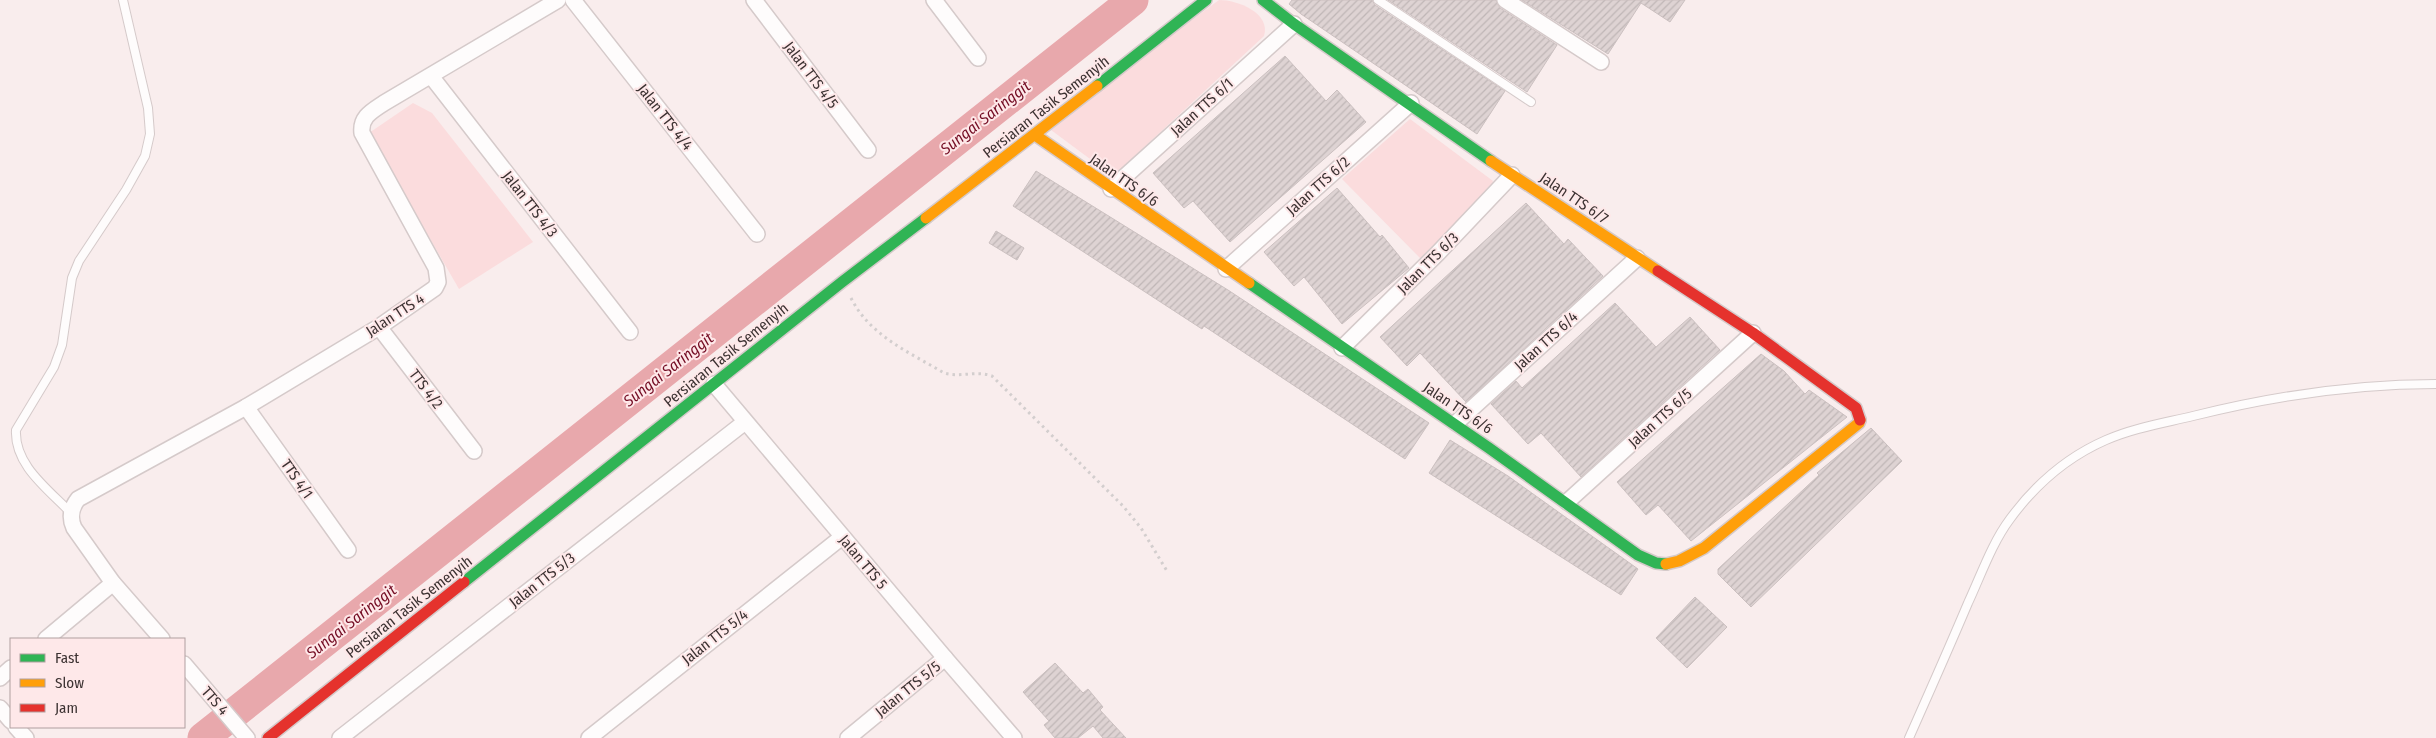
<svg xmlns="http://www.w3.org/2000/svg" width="2436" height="738" font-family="'Fira Sans Condensed',sans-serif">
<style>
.green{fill:#fbdcdd}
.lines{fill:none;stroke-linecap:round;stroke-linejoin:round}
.river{stroke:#e8a8ac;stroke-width:31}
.building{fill:url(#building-hatch);stroke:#cbc0c0}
.lane-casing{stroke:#d5caca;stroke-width:10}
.street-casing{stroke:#d5caca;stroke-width:18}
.fast-casing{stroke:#d5caca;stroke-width:14}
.slow-casing{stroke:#d5caca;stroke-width:14}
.jam-casing{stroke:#d5caca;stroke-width:14}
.path{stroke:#d3cece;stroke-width:3;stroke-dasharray:2.5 4;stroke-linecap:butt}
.lane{stroke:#fefcfc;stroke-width:8}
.street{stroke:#fefcfc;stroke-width:15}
.fast{stroke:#30b455;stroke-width:11}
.slow{stroke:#ff9f0a;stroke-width:11}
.jam{stroke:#e5322d;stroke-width:11}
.labels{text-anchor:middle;stroke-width:4;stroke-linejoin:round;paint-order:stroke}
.street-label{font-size:15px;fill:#3c3232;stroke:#fee8e9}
.water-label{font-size:16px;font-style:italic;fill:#740d24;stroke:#fee8e9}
</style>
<defs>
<pattern id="building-hatch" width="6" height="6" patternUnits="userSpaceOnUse" patternTransform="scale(1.25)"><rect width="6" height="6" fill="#ded3d3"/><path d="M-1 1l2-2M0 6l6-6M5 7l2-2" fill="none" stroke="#bfb6b6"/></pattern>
</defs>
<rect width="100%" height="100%" fill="#f9eded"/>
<g class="green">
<path d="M1219 0C1238 0 1271 13 1264 36L1113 176 1047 127Z"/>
<polygon points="413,103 432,113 533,242 459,289 369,133"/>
<polygon points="1410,119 1493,181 1491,192 1421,259 1342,179"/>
</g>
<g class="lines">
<polyline class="river" points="203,738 1133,0"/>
</g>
<g class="building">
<polygon points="1292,0 1372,0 1375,5 1505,91 1477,134 1301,14 1289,4"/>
<polygon points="1388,0 1496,0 1500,8 1557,45 1527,92"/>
<polygon points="1522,0 1685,0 1670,22 1641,3 1608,54"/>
<polygon points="1285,56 1326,101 1337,90 1366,122 1230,242 1193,201 1184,208 1153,173"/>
<polygon points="1036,171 1228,290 1429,423 1405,459 1204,326 1202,329 1013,206"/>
<polygon points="1337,188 1380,237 1382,235 1409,268 1342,324 1304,277 1294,286 1264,252"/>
<polygon points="1526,203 1564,244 1568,239 1603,276 1466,402 1420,353 1407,366 1380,337"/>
<polygon points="996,231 1024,248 1017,260 989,243"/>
<polygon points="1615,303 1656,347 1690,317 1720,350 1581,477 1541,433 1528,444 1491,404 1516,381 1522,388"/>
<polygon points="1761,354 1784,371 1805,394 1809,390 1847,417 1691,541 1658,505 1646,515 1617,482"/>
<polygon points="1871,428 1902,461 1751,607 1718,574 1718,569 1819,475 1817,473"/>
<polygon points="1450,440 1508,476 1638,569 1621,595 1429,473"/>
<polygon points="1695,597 1727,627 1687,668 1656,638"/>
<polygon points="1055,663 1083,693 1088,689 1103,707 1100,710 1126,738 1103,738 1093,726 1078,738 1055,738 1044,725 1049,721 1023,692"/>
</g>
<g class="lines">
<g class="lane-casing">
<g id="lane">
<polyline points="1378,0 1531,102"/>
<path d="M71 513C48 489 14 465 16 430L54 367 62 345 72 278 79 261 126 190 145 156 150 134 148 108 123 0"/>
<path d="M1909 738C1929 693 1949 648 1968 603 1981 575 1992 543 2010 519 2035 485 2067 457 2106 440 2133 428 2164 423 2193 416 2273 396 2354 384 2436 384"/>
</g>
</g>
<g class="street-casing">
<g id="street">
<polyline points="573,0 757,234"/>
<polyline points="754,0 868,150"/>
<polyline points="934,0 978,58"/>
<polyline points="1505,0 1601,62"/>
<polyline points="431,76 630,332"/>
<polyline points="1111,189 1294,24"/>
<polyline points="1226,269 1411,103"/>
<polyline points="379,327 474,451"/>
<polyline points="1342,348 1438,253 1512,175"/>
<polyline points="714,384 945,658 1014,738"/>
<polyline points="246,407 348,550"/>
<polyline points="1456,423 1637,258"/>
<polyline points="1567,502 1753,333"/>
<polyline points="46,639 113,583"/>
<path d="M162 639 113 583 74 528C69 517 71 508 78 499L246 407 379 327 435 288 438 282 436 268 362 133C360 117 372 111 384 103L558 0"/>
<polyline points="184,664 247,738"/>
<polyline points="0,678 11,668"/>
<polyline points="0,708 11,721"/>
<polyline points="16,727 26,738"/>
<polyline points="340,738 745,422"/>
<polyline points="589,738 842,537"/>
<polyline points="848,738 945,658"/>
</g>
</g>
<g class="fast-casing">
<g id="fast">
<polyline points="1263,0 1294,24 1491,161"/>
<polyline points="1097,86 1206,0"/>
<polyline points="1249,283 1489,448 1638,555 1656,563 1666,564"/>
<polyline points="464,582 842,282 926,218"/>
</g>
</g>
<g class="slow-casing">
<g id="slow">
<polyline points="1035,135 1249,283"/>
<polyline points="1491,161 1658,271"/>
<polyline points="926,218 1097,86"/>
<polyline points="1666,564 1679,561 1704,548 1859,423 1860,420"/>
</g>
</g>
<g class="jam-casing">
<g id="jam">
<polyline points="1658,271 1753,333 1856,408 1860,420"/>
<polyline points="268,738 464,582"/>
</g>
</g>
<path class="path" d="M851 298C870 336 909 352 944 373 960 378 976 370 992 376L1123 506 1141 528 1167 571"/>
<use href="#lane" class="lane"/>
<use href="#street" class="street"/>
<use href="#fast" class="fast"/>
<use href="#slow" class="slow"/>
<use href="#jam" class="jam"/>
</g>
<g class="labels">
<g class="street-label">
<text transform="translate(811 75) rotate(53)" y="5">Jalan TTS 4/5</text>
<text transform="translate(1046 107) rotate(-38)" y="5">Persiaran Tasik Semenyih</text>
<text transform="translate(1202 107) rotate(-42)" y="5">Jalan TTS 6/1</text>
<text transform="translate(665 117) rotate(52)" y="5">Jalan TTS 4/4</text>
<text transform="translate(1124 180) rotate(35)" y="5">Jalan TTS 6/6</text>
<text transform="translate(1318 186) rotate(-42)" y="5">Jalan TTS 6/2</text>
<text transform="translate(1574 198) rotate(34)" y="5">Jalan TTS 6/7</text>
<text transform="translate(530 204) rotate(52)" y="5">Jalan TTS 4/3</text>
<text transform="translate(1428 263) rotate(-45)" y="5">Jalan TTS 6/3</text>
<text transform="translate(395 315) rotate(-33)" y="5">Jalan TTS 4</text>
<text transform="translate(1546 341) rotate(-42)" y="5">Jalan TTS 6/4</text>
<text transform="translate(726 355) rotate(-39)" y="5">Persiaran Tasik Semenyih</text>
<text transform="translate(426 389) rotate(53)" y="5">TTS 4/2</text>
<text transform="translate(1458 408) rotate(34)" y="5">Jalan TTS 6/6</text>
<text transform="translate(1660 418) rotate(-42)" y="5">Jalan TTS 6/5</text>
<text transform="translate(297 479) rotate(55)" y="5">TTS 4/1</text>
<text transform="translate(863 562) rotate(50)" y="5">Jalan TTS 5</text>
<text transform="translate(542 580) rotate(-38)" y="5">Jalan TTS 5/3</text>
<text transform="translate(409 607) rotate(-38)" y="5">Persiaran Tasik Semenyih</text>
<text transform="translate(715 637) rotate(-38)" y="5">Jalan TTS 5/4</text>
<text transform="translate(908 689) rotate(-39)" y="5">Jalan TTS 5/5</text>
<text transform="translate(215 701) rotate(49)" y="5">TTS 4</text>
</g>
<g class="water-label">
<text transform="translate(985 117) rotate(-38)" y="6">Sungai Saringgit</text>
<text transform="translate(668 369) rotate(-38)" y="6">Sungai Saringgit</text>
<text transform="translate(351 621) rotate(-38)" y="6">Sungai Saringgit</text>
</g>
</g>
<rect x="10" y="638" width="175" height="90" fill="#fee8e9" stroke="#b09fa0"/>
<rect x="20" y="654" width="25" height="8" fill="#30b455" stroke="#b09fa0"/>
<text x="55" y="663" font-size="15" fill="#3c3232">Fast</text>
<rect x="20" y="679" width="25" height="8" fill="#ff9f0a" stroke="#b09fa0"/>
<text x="55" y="688" font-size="15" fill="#3c3232">Slow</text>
<rect x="20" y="704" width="25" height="8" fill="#e5322d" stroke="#b09fa0"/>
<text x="55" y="713" font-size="15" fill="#3c3232">Jam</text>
</svg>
